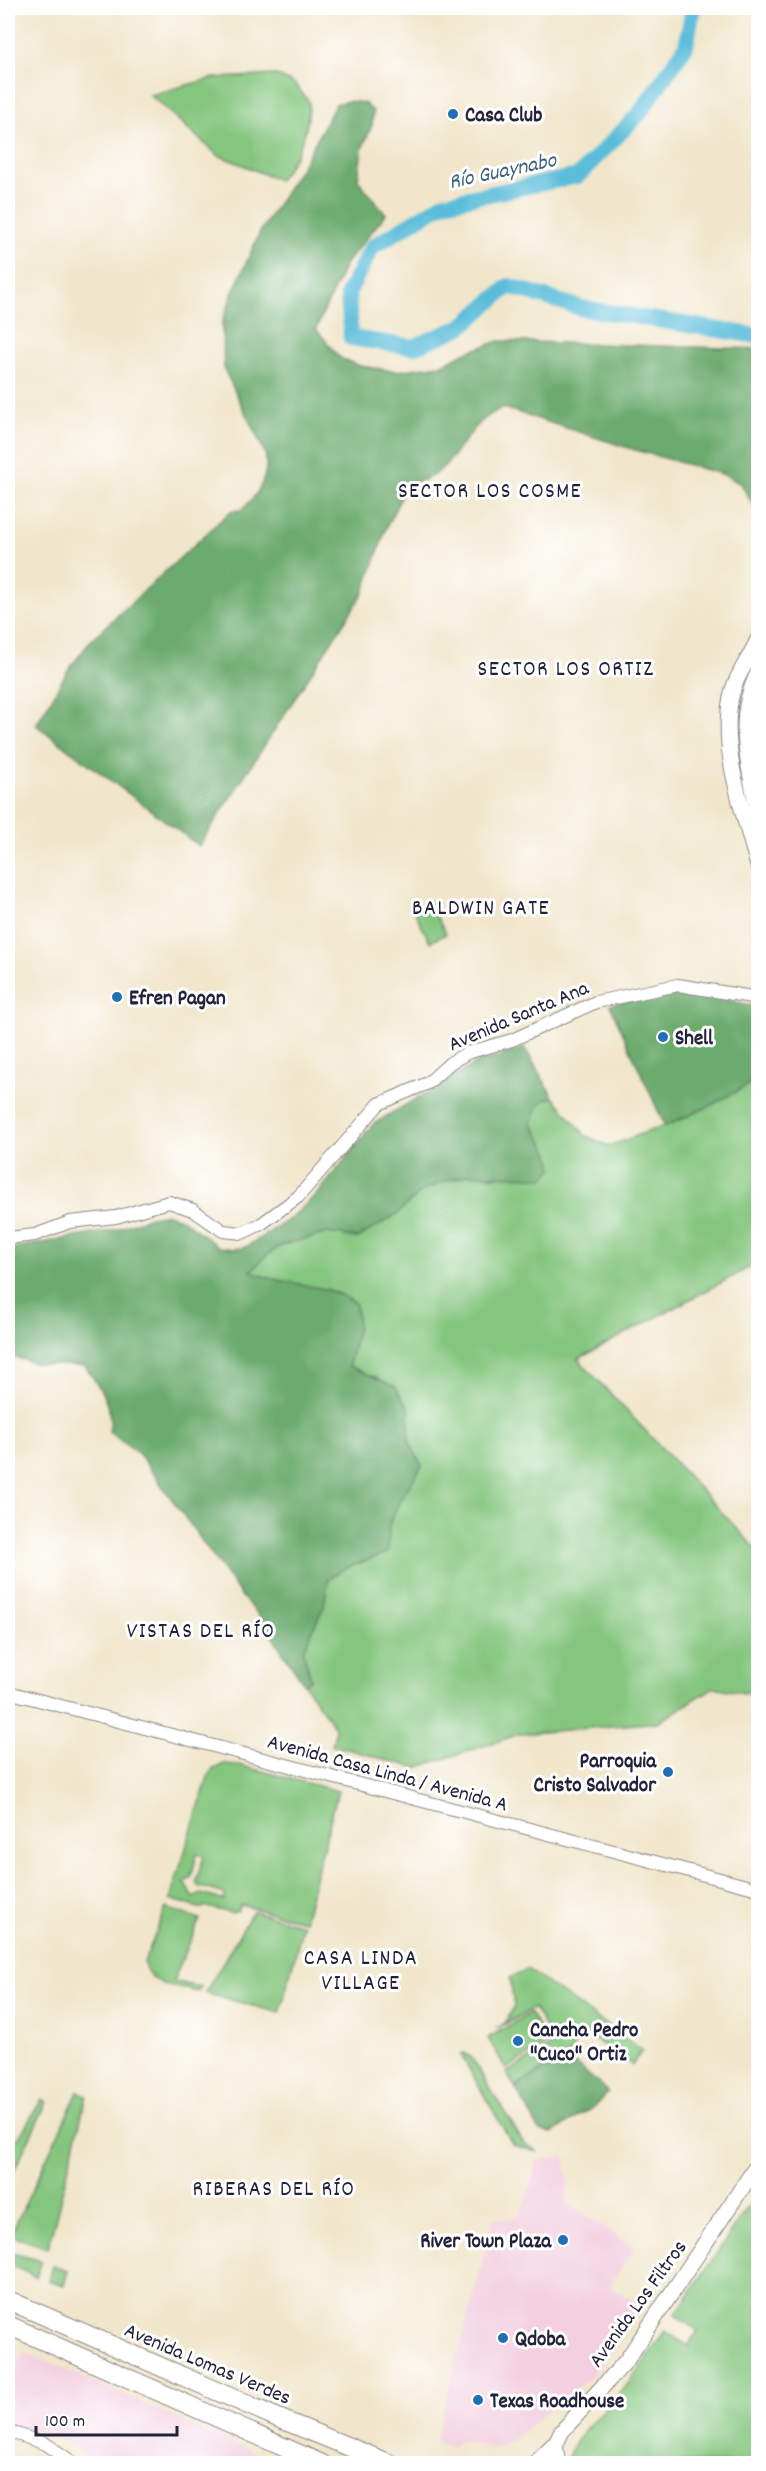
<svg xmlns="http://www.w3.org/2000/svg" width="766" height="2471" font-family="Dekko,sans-serif">
<style>
.built{fill:#f3cfe0}
.green{fill:#85c67f;stroke:#54745d;stroke-width:1.5;fill-rule:evenodd}
.forest{fill:#6cab6e;stroke:#476654;stroke-width:1.5}
.lines{fill:none;stroke-linecap:round;stroke-linejoin:round}
.river{stroke:#5bbdda;stroke-width:16}
.minor-casing{stroke:#8a8483;stroke-width:14}
.major-casing{stroke:#8a8483;stroke-width:17}
.highway-casing{stroke:#8a8483;stroke-width:20}
.minor{stroke:#fff;stroke-width:12}
.major{stroke:#fff;stroke-width:15}
.highway{stroke:#fff;stroke-width:18}
.poi-dot{fill:#1f6fb2;stroke:#fff;stroke-width:2}
.labels{text-anchor:middle;stroke-width:6;stroke-linejoin:round;paint-order:stroke}
.poi-label{font-size:21px;font-weight:bold;fill:#22223b;stroke:#fff;text-anchor:start}
.street-label{font-size:21px;fill:#22223b;stroke:#fff}
.water-label{font-size:22px;font-style:italic;fill:#39607b;stroke:#fff}
.neighbourhood-label{font-size:22px;letter-spacing:1.5px;fill:#22223b;stroke:#fff}
</style>
<rect width="100%" height="100%" fill="#fff"/>
<filter id="ink" filterUnits="userSpaceOnUse"><feTurbulence type="fractalNoise" baseFrequency=".0167" numOctaves="2"/><feDisplacementMap in="SourceGraphic" scale="12" xChannelSelector="R" yChannelSelector="G"/><feConvolveMatrix kernelMatrix="1 2 1 2 8 2 1 2 1" color-interpolation-filters="sRGB"/></filter>
<filter id="wash" filterUnits="userSpaceOnUse"><feTurbulence type="fractalNoise" baseFrequency=".008" numOctaves="4" result="noise"/><feDisplacementMap in="SourceGraphic" scale="24" xChannelSelector="R" yChannelSelector="G"/><feGaussianBlur stdDeviation="1.35" result="paint"/><feColorMatrix in="noise" values="0 0 0 0 0 0 0 0 0 0 0 0 0 0 0 0 0 1.4 0 .05"/><feComposite in="paint" operator="in"/></filter>
<g filter="url(#wash)">
<rect width="100%" height="100%" fill="#f1e6cb"/>
<g class="built">
<polygon points="565,2156 568,2184 566,2202 634,2248 610,2286 641,2306 591,2376 511,2441 496,2449 459,2440 454,2447 435,2442 494,2217 508,2219 518,2216 526,2200 537,2160"/>
<polygon points="24,2351 142,2403 279,2463 97,2463 65,2441 45,2433 8,2425 8,2387"/>
</g>
<g class="green">
<path d="M276 75 295 84 309 102C309 133 298 156 279 180L218 155 150 95 213 78Z"/>
<polygon points="428,901 446,934 430,942 413,909"/>
<path d="M758 1079V1263L578 1359 758 1551V1679L755 1695 714 1687 659 1722 520 1734 416 1768 332 1745 336 1729 304 1684 311 1679 303 1651 324 1605 328 1580C344 1564 368 1562 387 1552L389 1524 400 1500 422 1466 409 1441V1409L377 1377 364 1374 349 1366 356 1304C327 1283 314 1290 283 1282 272 1280 261 1275 251 1272L265 1256 282 1245 328 1233 358 1238 397 1214 422 1191 440 1183 470 1174 496 1177 550 1154 532 1124C536 1110 538 1100 553 1097L586 1136 609 1146 682 1119Z"/>
<path d="M224 1764 239 1765 338 1791 304 1921 241 1905 238 1911 231 1913 204 1906 202 1909 170 1899 208 1777 212 1770ZM197 1854 204 1856 196 1882 198 1886 225 1894 224 1900 201 1894 194 1898 184 1883 191 1878Z"/>
<path d="M166 1908 200 1919 173 1981 201 1987 198 1992C178 1987 147 1986 144 1962Z"/>
<polygon points="253,1911 303,1925 280,2013 205,1993"/>
<polygon points="527,1969 642,2050 632,2065 584,2032 567,2056 515,2087 506,2073 555,2044 534,2008 496,2029 506,2022 514,2006 510,1978"/>
<polygon points="530,2013 548,2044 506,2069 488,2038"/>
<polygon points="465,2053 471,2057 523,2142 538,2152 513,2145 461,2055"/>
<polygon points="78,2092 87,2095 48,2248 12,2236 12,2232"/>
<polygon points="42,2099 47,2102 8,2183 8,2150 14,2138 18,2139"/>
<path d="M758 2192V2463H566C574 2432 602 2415 622 2391 638 2372 651 2351 665 2331L688 2346 698 2331 675 2315Z"/>
<polygon points="8,2252 42,2261 36,2277 8,2264"/>
<polygon points="52,2266 68,2271 64,2285 48,2281"/>
</g>
<g class="forest">
<path d="M348 101 364 103 373 111 372 125 362 149 358 180 386 214 346 263 316 329 340 358 360 366 396 371 441 365 467 352 499 341 758 349V513L741 484 725 475 632 449 504 408C462 421 455 482 408 483L387 526 364 592 199 846 36 725 67 672 91 640 231 511 241 510C258 496 270 476 265 453L224 369 222 323 233 292 260 232 302 166 336 104Z"/>
<polygon points="677,991 758,1006 758,1079 710,1106 665,1126 610,1005"/>
<path d="M525 1048 553 1097C538 1100 536 1110 532 1124L550 1154 553 1169 544 1178 470 1174 440 1183 422 1191 397 1214 358 1238 328 1233 282 1245 265 1256 251 1271C287 1288 323 1280 356 1304L358 1326 349 1366 395 1386 409 1409V1441L422 1466 400 1500 389 1524 388 1552C368 1562 344 1564 328 1580L324 1605 303 1651 311 1680 304 1684 256 1612 243 1598 140 1455 109 1432C115 1409 98 1384 85 1366L38 1364 14 1357 8 1365V1249L115 1230 150 1217 168 1214 183 1220 219 1247 234 1249 246 1247 290 1219 320 1191 373 1124 475 1064Z"/>
<polygon points="567,2056 608,2092 593,2108 552,2133 540,2131 515,2087"/>
</g>
<g class="lines">
<polyline class="river" points="693,8 686,46 639,114 578,176 444,203 372,247 348,293 351,338 413,347 461,327 509,286 581,308 758,336"/>
</g>
</g>
<g filter="url(#ink)">
<g class="lines">
<g class="minor-casing">
<g id="minor">
<polyline points="8,1238 35,1235 70,1222 116,1217 169,1202 193,1210 223,1231 242,1233 261,1224 298,1197 379,1104 428,1083 450,1063 467,1053 512,1040 596,1002 678,985 758,998"/>
<polyline points="8,1692 758,1889"/>
<polyline points="8,2431 46,2444 75,2464"/>
</g>
</g>
<g class="major-casing">
<g id="major">
<path d="M758 639C751 656 739 671 733 689 717 745 744 811 758 866"/>
<path d="M758 673C734 720 749 764 758 814"/>
<polyline points="550,2456 562,2431 626,2361 758,2164"/>
</g>
</g>
<g class="highway-casing">
<g id="highway">
<polyline points="8,2300 278,2418 391,2464"/>
<polyline points="8,2325 322,2464"/>
<polyline points="536,2464 554,2446 556,2464"/>
</g>
</g>
<use href="#minor" class="minor"/>
<use href="#major" class="major"/>
<use href="#highway" class="highway"/>
</g>
</g>
<g class="poi-dot">
<circle cx="453" cy="114" r="6"/>
<circle cx="117" cy="997" r="6"/>
<circle cx="663" cy="1037" r="6"/>
<circle cx="668" cy="1772" r="6"/>
<circle cx="518" cy="2041" r="6"/>
<circle cx="563" cy="2240" r="6"/>
<circle cx="503" cy="2338" r="6"/>
<circle cx="478" cy="2400" r="6"/>
</g>
<g class="labels">
<g class="poi-label">
<text x="465" y="121">Casa Club</text>
<text x="129" y="1004">Efren Pagan</text>
<text x="675" y="1044">Shell</text>
<text x="656" y="1767" text-anchor="end">Parroquia<tspan x="656" dy="24">Cristo Salvador</tspan></text>
<text x="530" y="2036">Cancha Pedro<tspan x="530" dy="24">"Cuco" Ortiz</tspan></text>
<text x="551" y="2247" text-anchor="end">River Town Plaza</text>
<text x="515" y="2345">Qdoba</text>
<text x="490" y="2407">Texas Roadhouse</text>
</g>
<g class="street-label">
<text transform="translate(518 1015) rotate(-23)" y="7">Avenida Santa Ana</text>
<text transform="translate(388 1772) rotate(15)" y="7">Avenida Casa Linda / Avenida A</text>
<text transform="translate(637 2303) rotate(-54)" y="7">Avenida Los Filtros</text>
<text transform="translate(208 2363) rotate(23)" y="7">Avenida Lomas Verdes</text>
</g>
<g class="water-label">
<text transform="translate(502 169) rotate(-12)" y="8">Río Guaynabo</text>
</g>
<g class="neighbourhood-label">
<text x="490" y="497">SECTOR LOS COSME</text>
<text x="566" y="675">SECTOR LOS ORTIZ</text>
<text x="481" y="914">BALDWIN GATE</text>
<text x="201" y="1637">VISTAS DEL RÍO</text>
<text x="361" y="1964">CASA LINDA<tspan x="361" dy="25">VILLAGE</tspan></text>
<text x="274" y="2195">RIBERAS DEL RÍO</text>
</g>
</g>
<rect width="766" height="2471" fill="none" stroke="#fff" stroke-width="30"/>
<path d="M36 2426v9h141v-9" fill="none" stroke="#22223b" stroke-width="3"/>
<text x="45" y="2426" font-size="18" fill="#22223b" stroke="#ffffff" stroke-width="4.5" paint-order="stroke">100 m</text>
</svg>
